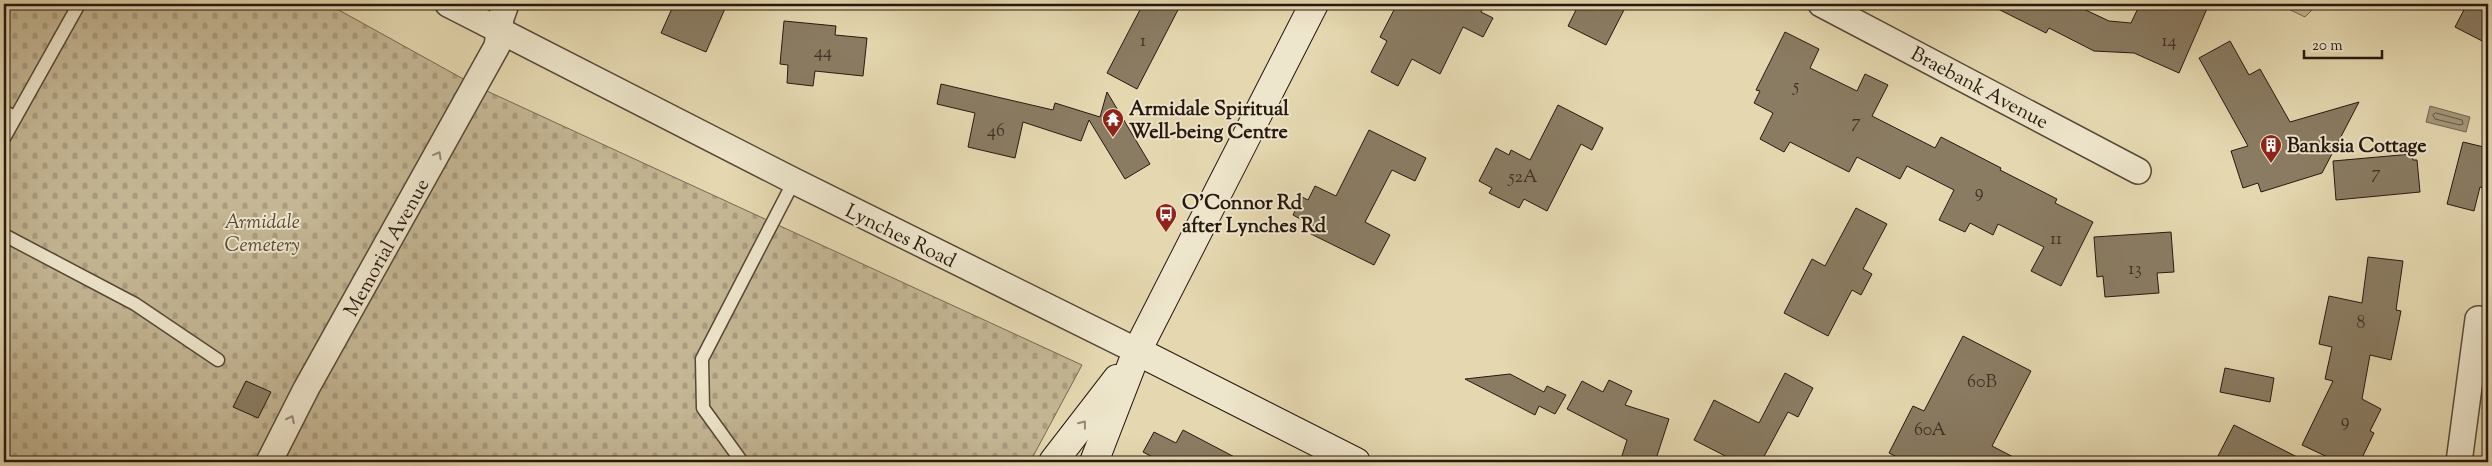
<svg xmlns="http://www.w3.org/2000/svg" width="2492" height="466" font-family="'Sorts Mill Goudy',serif">
<style>
.forest{fill:url(#forest-crowns);stroke:#766852}
.cemetery{fill:url(#cemetery-stones);stroke:#766852}
.water{fill:#a4977a;stroke:#726450}
.lines{fill:none;stroke-linecap:round;stroke-linejoin:round}
.shore{stroke:#665845;stroke-width:1}
.building{fill:#8a7c63;stroke:#271810}
.lane-casing{stroke:#564838;stroke-width:15}
.street-casing{stroke:#564838;stroke-width:28}
.secondary-casing{stroke:#271810;stroke-width:30}
.lane{stroke:#eee6cc;stroke-width:12}
.street{stroke:#eee6cc;stroke-width:25}
.secondary{stroke:#eee6cc;stroke-width:28}
.oneway{stroke:#948977}
.labels{text-anchor:middle;stroke-width:4;stroke-linejoin:round;paint-order:stroke}
.number-label{font-size:18px;fill:#403125}
.street-label{font-size:20px;fill:#271810;stroke:#eee6cc}
.poi-label{font-size:20px;font-weight:bold;fill:#271810;stroke:#eee6cc;text-anchor:start}
.park-label{font-size:20px;font-style:italic;fill:#564838;stroke:#eee6cc}
</style>
<defs>
<pattern id="forest-crowns" width="20" height="18" patternUnits="userSpaceOnUse" patternTransform="scale(1.25)"><rect width="20" height="18" fill="#c5b795"/><path d="M2 6a3 3 0 1 1 6 0M12 15a3 3 0 1 1 6 0" fill="none" stroke="#a99d7f"/></pattern>
<pattern id="cemetery-stones" width="16" height="16" patternUnits="userSpaceOnUse" patternTransform="scale(1.25)"><rect width="16" height="16" fill="#c5b795"/><path d="M2 7V4a2 2 0 0 1 4 0v3zM10 15v-3a2 2 0 0 1 4 0v3z" fill="#a99d7f"/></pattern>
</defs>
<rect width="100%" height="100%" fill="#e5d8b0"/>
<filter id="stains"><feTurbulence type="fractalNoise" baseFrequency=".004" numOctaves="4"/><feColorMatrix values="0 0 0 0 .2 0 0 0 0 .09 0 0 0 0 .02 0 0 0 .5 -.17"/></filter>
<radialGradient id="worn" r=".72"><stop offset=".6" stop-color="#630" stop-opacity="0"/><stop offset="1" stop-color="#630" stop-opacity=".3"/></radialGradient>
<polygon class="forest" points="2278,4 2318,4 2305,17"/>
<polygon class="cemetery" points="4,4 328,4 476,86 1082,365 1030,462 4,462"/>
<polygon class="water" points="2430,106 2470,117 2466,132 2426,122"/>
<g class="lines">
<polygon class="shore" points="2436,113 2462,120 2463,124 2460,125 2435,119 2433,115"/>
</g>
<g class="building">
<polygon points="674,4 727,4 706,52 661,33"/>
<polygon points="1143,4 1181,4 1137,89 1107,73"/>
<polygon points="1397,4 1485,4 1481,12 1493,18 1483,37 1463,27 1440,74 1412,59 1398,86 1371,72 1387,41 1380,37"/>
<polygon points="1579,4 1627,4 1606,45 1568,26"/>
<polygon points="1988,4 2073,4 2109,21 2131,23 2140,4 2209,4 2179,73 2134,53 2094,51 2049,28 2046,33"/>
<polygon points="2467,4 2488,4 2488,44 2455,27"/>
<polygon points="784,21 836,26 835,35 867,38 863,76 815,71 813,86 787,83 788,65 780,64"/>
<polygon points="1785,32 1819,49 1810,68 1857,91 1865,74 1888,85 1872,116 1935,148 1941,137 2001,168 2000,170 2057,199 2055,203 2093,222 2061,286 2031,271 2044,247 1998,224 1993,235 1970,223 1965,232 1939,220 1954,190 1907,166 1900,179 1857,157 1849,172 1790,142 1784,152 1760,139 1773,113 1754,103 1760,91 1756,90"/>
<polygon points="2230,41 2249,75 2260,69 2290,122 2359,102 2322,173 2261,192 2258,183 2243,188 2231,151 2248,146 2199,58"/>
<polygon points="941,84 1053,110 1055,103 1100,117 1107,92 1150,164 1125,179 1089,120 1081,141 1023,122 1015,158 968,147 975,113 937,104"/>
<polygon points="1558,105 1603,128 1592,150 1581,144 1547,211 1524,199 1519,208 1489,193 1492,188 1479,181 1496,148 1509,155 1511,150 1530,160"/>
<polygon points="1369,130 1426,158 1415,181 1392,170 1365,222 1390,235 1374,265 1311,234 1315,227 1293,215 1302,197 1308,200 1315,186 1336,196"/>
<polygon points="2463,142 2488,148 2488,189 2480,187 2474,211 2447,204"/>
<polygon points="2412,154 2413,160 2417,160 2420,192 2336,200 2333,161"/>
<polygon points="1856,208 1887,224 1863,269 1872,274 1861,295 1852,290 1828,336 1784,313 1812,259 1825,266"/>
<polygon points="2171,232 2174,272 2157,273 2159,293 2105,297 2103,276 2097,277 2094,237"/>
<polygon points="2368,257 2403,261 2396,310 2401,311 2391,360 2370,355 2362,399 2381,409 2370,431 2374,433 2360,462 2338,462 2302,445 2333,381 2325,379 2332,347 2319,344 2329,296 2362,303"/>
<polygon points="1963,336 2031,371 1992,446 2023,462 1907,462 1889,453 1913,406 1924,411"/>
<polygon points="2225,368 2274,378 2270,402 2220,392"/>
<polygon points="1785,373 1813,388 1798,417 1788,412 1761,462 1737,462 1694,440 1714,400 1759,423"/>
<polygon points="1510,374 1544,392 1547,386 1566,395 1555,414 1539,406 1535,415 1465,379"/>
<polygon points="1609,380 1632,391 1625,405 1669,419 1655,462 1620,462 1627,440 1567,409 1582,381 1603,392"/>
<polygon points="246,381 271,392 258,418 233,407"/>
<polygon points="2234,425 2307,462 2229,462 2218,456"/>
<polygon points="1183,430 1244,462 1162,462 1143,452 1154,432 1176,443"/>
</g>
<g class="lines">
<g class="lane-casing">
<g id="lane">
<polyline points="4,111 15,118"/>
<polyline points="4,138 79,4"/>
<polyline points="4,235 135,304 218,360"/>
<polyline points="742,462 703,408 702,359 794,181"/>
</g>
</g>
<g class="street-casing">
<g id="street">
<polyline points="448,4 794,181 1137,351"/>
<polyline points="1821,4 2138,171"/>
<polyline points="269,462 306,389 497,46 501,18 506,4"/>
<polyline points="2459,462 2478,319"/>
</g>
</g>
<g class="secondary-casing">
<g id="secondary">
<polyline points="1137,351 1356,462"/>
<polyline points="1053,462 1117,379"/>
<polyline points="1094,462 1137,351 1314,4"/>
</g>
</g>
<use href="#lane" class="lane"/>
<use href="#street" class="street"/>
<use href="#secondary" class="secondary"/>
</g>
<defs><path id="oneway-chevron" d="M-2-3.5L2.5 0L-2 3.5" fill="none" stroke-width="1.6" stroke-linecap="round" stroke-linejoin="round" transform="scale(1.25)"/></defs>
<g class="oneway">
<use href="#oneway-chevron" transform="translate(438 155) rotate(-61)"/>
<use href="#oneway-chevron" transform="translate(291 419) rotate(-63)"/>
<use href="#oneway-chevron" transform="translate(1083 424) rotate(-52)"/>
</g>
<defs>
<g id="temple-pin" transform="scale(1.125)"><path d="M0 17L-7.5 6A9.5 9.5 0 1 1 7.5 6Z" fill="#8f2418" stroke="#eee6cc"/><path d="M0-6L5-2H3V0L6.5 2.5H4V6H1.5V3h-3V6H-4V2.5H-6.5L-3 0V-2H-5Z" fill="#fff"/></g>
<g id="building-pin" transform="scale(1.125)"><path d="M0 17L-7.5 6A9.5 9.5 0 1 1 7.5 6Z" fill="#8f2418" stroke="#eee6cc"/><path d="M-4-6H4V6H1V3H-1V6H-4ZM-2.5-4.3h1.7v1.8h-1.7ZM.8-4.3h1.7v1.8H.8ZM-2.5-1h1.7V.8h-1.7ZM.8-1h1.7V.8H.8Z" fill="#fff"/></g>
<g id="bus-pin" transform="scale(1.125)"><path d="M0 17L-7.5 6A9.5 9.5 0 1 1 7.5 6Z" fill="#8f2418" stroke="#eee6cc"/><path d="M-5-6H5V4H4V6H2V4H-2V6H-4V4H-5ZM-3.5-4V0h7V-4ZM-3.5 1.2v1.5H-2V1.2ZM2 1.2v1.5H3.5V1.2Z" fill="#fff"/></g>
</defs>
<g fill-rule="evenodd">
<use href="#temple-pin" x="1113" y="119"/>
<use href="#building-pin" x="2271" y="145"/>
<use href="#bus-pin" x="1166" y="214"/>
</g>
<g class="labels">
<g class="number-label">
<text x="1143" y="46">1</text>
<text x="2169" y="46">14</text>
<text x="823" y="57">44</text>
<text x="1796" y="91">5</text>
<text x="1856" y="127">7</text>
<text x="996" y="136">46</text>
<text x="2376" y="178">7</text>
<text x="1523" y="182">52A</text>
<text x="1979" y="197">9</text>
<text x="2056" y="244">11</text>
<text x="2135" y="274">13</text>
<text x="2361" y="328">8</text>
<text x="1982" y="387">60B</text>
<text x="2345" y="426">9</text>
<text x="1930" y="435">60A</text>
</g>
<g class="street-label">
<text transform="translate(1980 87) rotate(28)" y="7">Braebank Avenue</text>
<text transform="translate(901 235) rotate(26)" y="7">Lynches Road</text>
<text transform="translate(386 247) rotate(-61)" y="7">Memorial Avenue</text>
</g>
<g class="poi-label">
<text x="1129" y="115">Armidale Spiritual<tspan x="1129" dy="23">Well-being Centre</tspan></text>
<text x="2287" y="152">Banksia Cottage</text>
<text x="1182" y="209">O'Connor Rd<tspan x="1182" dy="23">after Lynches Rd</tspan></text>
</g>
<g class="park-label">
<text x="262" y="228">Armidale<tspan x="262" dy="23">Cemetery</tspan></text>
</g>
</g>
<rect width="2492" height="466" fill="none" stroke="#e5d8b0" stroke-width="20"/>
<rect x="5" y="5" width="2482" height="456" fill="none" stroke="#271810" stroke-width="2.5"/>
<rect x="10" y="10" width="2472" height="446" fill="none" stroke="#271810"/>
<path d="M2304 50v8h78v-8" fill="none" stroke="#271810" stroke-width="2.5"/>
<text x="2312" y="50" font-size="15" fill="#271810" stroke="#eee6cc" stroke-width="4" paint-order="stroke">20 m</text>
<rect width="100%" height="100%" filter="url(#stains)"/>
<rect width="100%" height="100%" fill="url(#worn)"/>
</svg>
